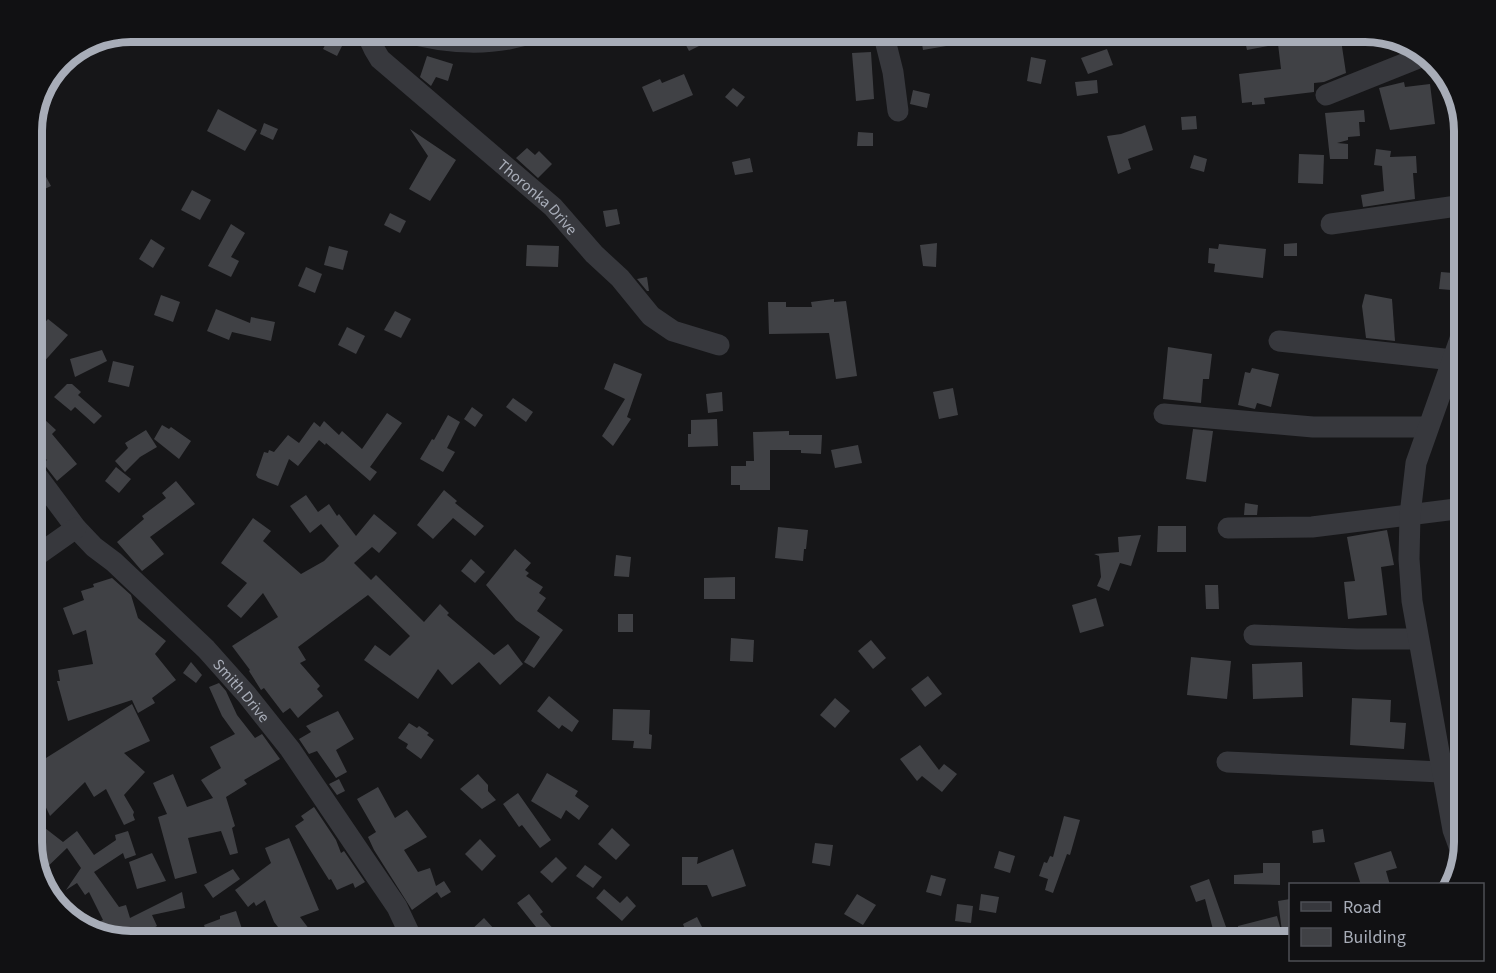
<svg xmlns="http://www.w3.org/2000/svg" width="1496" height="973" font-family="'Source Sans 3',sans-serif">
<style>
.building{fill:#404145}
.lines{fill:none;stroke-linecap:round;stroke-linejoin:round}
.minor{stroke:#37383d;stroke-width:21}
.labels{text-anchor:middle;stroke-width:5;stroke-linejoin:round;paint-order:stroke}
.street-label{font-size:16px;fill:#a8adb8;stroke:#111113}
.rim{fill:none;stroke:#a8adb8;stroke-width:8}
</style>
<rect width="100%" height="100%" fill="#161618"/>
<g class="building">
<polygon points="679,32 706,32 711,40 689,51"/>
<polygon points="920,32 950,32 952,45 923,50"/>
<polygon points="1243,32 1310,32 1310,37 1297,40 1298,44 1308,41 1309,44 1341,40 1346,73 1324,82 1314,83 1314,92 1264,98 1265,104 1252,105 1252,102 1242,103 1239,74 1281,69 1278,44 1247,50"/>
<polygon points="329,38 343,44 337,56 323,49"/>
<polygon points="1107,49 1113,65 1088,74 1081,58"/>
<polygon points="871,52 874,99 856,101 852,53"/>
<polygon points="427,56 453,64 448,81 436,77 431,86 420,77"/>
<polygon points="1031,57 1046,60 1041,84 1027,81"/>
<polygon points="684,74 693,95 653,112 642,87 660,79 662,83"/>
<polygon points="1097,80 1098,93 1077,96 1075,82"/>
<polygon points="1404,82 1405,87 1430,84 1435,124 1390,130 1379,88"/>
<polygon points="733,88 745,97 737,107 725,97"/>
<polygon points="913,90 930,94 927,108 910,104"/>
<polygon points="218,109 257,130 245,151 207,131"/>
<polygon points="1364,110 1365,122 1359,122 1360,136 1348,137 1348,140 1337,143 1348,144 1348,159 1330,159 1325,113"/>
<polygon points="1196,116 1197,129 1182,130 1181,117"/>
<polygon points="264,123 278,129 273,140 260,134"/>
<polygon points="1145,125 1153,150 1128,159 1131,169 1118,174 1107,136 1121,134"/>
<polygon points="410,129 456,160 430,201 409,189 428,156"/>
<polygon points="858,132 873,133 873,146 857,146"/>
<polygon points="527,148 535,155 539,151 552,164 538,178 516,158"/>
<polygon points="1376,149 1391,151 1390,157 1416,156 1417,173 1413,173 1415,199 1363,207 1361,195 1384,191 1382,166 1374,165"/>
<polygon points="1299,154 1324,155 1323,184 1298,183"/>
<polygon points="1194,155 1207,159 1204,172 1190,168"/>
<polygon points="750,158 753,172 735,175 732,162"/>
<polygon points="45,175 51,186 32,195 32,182"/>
<polygon points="192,190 211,200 200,220 181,210"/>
<polygon points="617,209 620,224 606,227 603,211"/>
<polygon points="390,213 406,221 400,233 384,225"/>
<polygon points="231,224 245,233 231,257 239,261 231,277 208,266"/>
<polygon points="151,239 165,248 153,268 139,259"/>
<polygon points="937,243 936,267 923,266 920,245"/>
<polygon points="1297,243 1297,256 1284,256 1284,244"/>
<polygon points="1219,244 1266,249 1263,278 1214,272 1215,264 1208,263 1209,248 1218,249"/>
<polygon points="527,245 559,246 558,267 526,266"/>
<polygon points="329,246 348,251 343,270 324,265"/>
<polygon points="306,267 322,274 315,293 298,286"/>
<polygon points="1441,272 1453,273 1451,290 1439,289"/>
<polygon points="647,277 649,291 647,291 637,279"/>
<polygon points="1365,294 1392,299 1395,341 1366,338 1362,306"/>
<polygon points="161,295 180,302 173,322 154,315"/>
<polygon points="834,299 834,302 846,301 857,376 836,379 829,333 769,334 768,302 786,302 786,307 812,307 811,302"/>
<polygon points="216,309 250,323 251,317 275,322 271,341 232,332 229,340 207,331"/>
<polygon points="395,311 411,319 401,338 384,330"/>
<polygon points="48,319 68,335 32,375 32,346 42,335 37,331"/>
<polygon points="347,327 365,336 356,354 338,345"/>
<polygon points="1168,347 1212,354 1209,379 1203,379 1201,403 1163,399"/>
<polygon points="102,350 107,361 75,377 70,359"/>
<polygon points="113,361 134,366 129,387 108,382"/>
<polygon points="614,363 642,374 627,417 631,419 613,446 602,436 625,399 604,389"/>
<polygon points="1252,368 1279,374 1271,407 1257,403 1255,409 1238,405 1245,372 1250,373"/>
<polygon points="67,384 72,384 81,392 78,395 102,416 94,424 75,407 71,411 54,397"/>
<polygon points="953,388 958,415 939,419 933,392"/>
<polygon points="722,392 723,411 708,413 706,394"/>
<polygon points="513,398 533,412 526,422 506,407"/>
<polygon points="472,407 483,415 475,427 464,419"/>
<polygon points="387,413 402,423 370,467 377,472 370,481 326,443 325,445 319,440 298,466 289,459 278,486 258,478 256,475 264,452 268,453 269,450 274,452 288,435 299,443 314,422 320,427 324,421 339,435 342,431 362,449"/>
<polygon points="448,415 460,422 447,448 455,452 443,472 420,459 432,439 434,440"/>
<polygon points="44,419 56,430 52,434 77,464 57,481 43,463 47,460 32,447 32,434"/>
<polygon points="717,419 718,446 688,447 688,434 691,434 691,420"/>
<polygon points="162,425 169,429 171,427 191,441 179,459 154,439"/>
<polygon points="1193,429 1213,431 1206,482 1186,479"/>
<polygon points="146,430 157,447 140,457 125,472 115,461 128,448 125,443"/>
<polygon points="789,431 789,435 822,435 821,454 801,453 801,450 770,450 770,490 740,490 740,485 731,485 731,466 746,466 746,461 754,461 753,432"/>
<polygon points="858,445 862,463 835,468 831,450"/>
<polygon points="116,467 131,479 119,493 105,481"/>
<polygon points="176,481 195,504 150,537 164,554 142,571 117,542 144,519 142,516 166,498 162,493"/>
<polygon points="444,490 457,501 455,503 484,526 475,536 453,518 433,539 417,525"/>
<polygon points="306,495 318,512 329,504 337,516 339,514 356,536 374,514 397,533 379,553 372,547 354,563 371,580 376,575 424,622 440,604 449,613 447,615 494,655 508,644 523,664 500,685 479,662 452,685 438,669 418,699 364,660 375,645 390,656 410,636 368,595 298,647 306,660 300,663 320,686 317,689 323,696 298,718 290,708 283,713 264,688 261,690 249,671 250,670 232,646 278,617 263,593 241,618 227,606 247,583 221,563 253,518 271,531 263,541 301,574 324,561 339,546 321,524 310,533 290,506"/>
<polygon points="1245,503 1258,505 1257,515 1244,515"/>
<polygon points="1158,526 1186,526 1186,552 1157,552"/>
<polygon points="778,527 808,530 806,549 804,549 803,561 775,558"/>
<polygon points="1387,530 1394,565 1381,567 1387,615 1348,619 1344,582 1355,581 1347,537"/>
<polygon points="1141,535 1131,566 1120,563 1109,591 1097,586 1101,577 1099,556 1094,554 1119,552 1118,537"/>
<polygon points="515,549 531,563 525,570 529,573 526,576 543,587 539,593 546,598 537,611 563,630 534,668 524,662 540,637 516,620 486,585"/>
<polygon points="616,555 631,557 629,577 614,576"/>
<polygon points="471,559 485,572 475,583 461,571"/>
<polygon points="735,577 735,599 704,599 704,578"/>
<polygon points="112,578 131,595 138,618 166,641 155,654 176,680 152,698 155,703 138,713 132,700 68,721 57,681 60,681 58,670 93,664 86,630 73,635 63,608 84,600 81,591 94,587 93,584"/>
<polygon points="1205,585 1218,585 1219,609 1206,609"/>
<polygon points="1096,598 1104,626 1080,633 1072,605"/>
<rect x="618" y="614" width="15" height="18"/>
<polygon points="731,638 754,640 753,662 730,661"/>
<polygon points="871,640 886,658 873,669 858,651"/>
<polygon points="1191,657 1231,661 1227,699 1187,695"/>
<polygon points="191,662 202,675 196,683 183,673"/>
<polygon points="1302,662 1303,697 1253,699 1252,664"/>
<polygon points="928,676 942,694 925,707 911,689"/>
<polygon points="219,683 226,691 237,715 255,738 262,734 280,759 244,780 247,784 226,797 235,826 232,828 238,853 230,855 221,831 188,838 197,873 175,879 158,817 167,814 153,783 173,774 187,807 213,798 201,780 221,768 210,747 235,734 222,716 209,687"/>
<polygon points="549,696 579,721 572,732 562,725 559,729 537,711"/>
<polygon points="835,698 850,711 835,728 820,715"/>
<polygon points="1352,698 1391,700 1390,722 1406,723 1404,749 1350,745"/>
<polygon points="132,704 150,741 124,753 145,772 124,795 134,812 133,815 135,820 124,825 106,789 94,797 85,782 50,816 32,778 32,762 44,755 46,758"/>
<polygon points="613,709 650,710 649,734 652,735 651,749 633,748 634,741 612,740"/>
<polygon points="338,711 354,739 336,750 347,772 336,778 317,751 309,754 299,739 311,732 306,726"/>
<polygon points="409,723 417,728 419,726 429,733 427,735 434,740 421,759 406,748 408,744 398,738"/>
<polygon points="1464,743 1464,778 1454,765 1452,752"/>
<polygon points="920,745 939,770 944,764 957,774 942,792 922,776 917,781 900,759"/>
<polygon points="547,773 578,791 575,796 589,806 579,820 566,810 561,819 531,801"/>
<polygon points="478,774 488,785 488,791 496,800 482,809 460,789"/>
<polygon points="339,779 345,791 337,795 329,784"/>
<polygon points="378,787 395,818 407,810 427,837 404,850 418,872 430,868 436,886 444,881 451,892 441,898 437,892 412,910 374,850 368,837 376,832 357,799"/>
<polygon points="518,793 551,840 540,848 522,825 519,827 503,804"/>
<polygon points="314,807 336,840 341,853 344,851 365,882 355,888 353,883 337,890 331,879 329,880 295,826 304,820 301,816"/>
<polygon points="1064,816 1080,820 1070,855 1067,854 1053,893 1045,890 1048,879 1039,876 1044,862 1047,863 1050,856 1053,857"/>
<polygon points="32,818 63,842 77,831 94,855 116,840 115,835 128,831 136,855 125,859 123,853 94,872 119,907 126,905 130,918 182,892 185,908 152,915 157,926 143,934 145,937 129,941 87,928 103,920 89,892 85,895 77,883 66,890 81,868 67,848 40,874 32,848"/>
<polygon points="612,828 630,845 616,860 598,844"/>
<polygon points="1323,829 1325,842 1313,843 1312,831"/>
<polygon points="289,838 319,910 300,917 319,942 290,942 274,922 265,900 256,906 254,902 248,907 235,890 271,863 265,848"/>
<polygon points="480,839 496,856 482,871 465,854"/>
<polygon points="815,843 833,845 830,866 812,863"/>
<polygon points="733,849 746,886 712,897 707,885 682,885 682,857 698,857 697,864"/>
<polygon points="999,851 1015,856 1010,873 994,868"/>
<polygon points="1391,851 1397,868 1386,871 1390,885 1361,885 1354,863"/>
<polygon points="152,853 166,881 137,889 129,862"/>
<polygon points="556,857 567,868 552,883 540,872"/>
<polygon points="1263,863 1280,863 1280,885 1234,884 1234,875 1263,873"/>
<polygon points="585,865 602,877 593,888 576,876"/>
<polygon points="233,869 240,879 213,898 204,885"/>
<polygon points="931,875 946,879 941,896 926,892"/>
<polygon points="1209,879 1215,896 1231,941 1216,941 1205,899 1196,902 1190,886"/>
<polygon points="604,889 620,903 627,896 636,906 622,921 596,898"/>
<polygon points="529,894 543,912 540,914 565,942 549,942 536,927 517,903"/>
<polygon points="857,894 876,905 863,925 844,914"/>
<polygon points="981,894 999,897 996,913 979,910"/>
<polygon points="1290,899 1290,938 1283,939 1278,901"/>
<polygon points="957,904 973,906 971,923 955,921"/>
<polygon points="236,911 243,932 210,942 204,925 220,919 220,916"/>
<polygon points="1277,916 1284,941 1239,941 1238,926"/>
<polygon points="697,917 705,933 689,940 683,924"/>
<polygon points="484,918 506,942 478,942 469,932"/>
</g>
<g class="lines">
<g class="minor">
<path id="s1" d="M366 32 374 49 380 59 553 207 594 254 620 278 651 316 673 331 719 345"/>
<path d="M404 32C446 44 494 47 535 32"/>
<polyline points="883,32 893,72 898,111"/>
<polyline points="1326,95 1426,55"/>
<polyline points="1331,224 1464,205"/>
<polyline points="1279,341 1453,360"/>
<polyline points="1164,414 1313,427 1428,427"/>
<path id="s2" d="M32 469 76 528 94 547 114 562 206 649 247 695 290 749 380 882 397 907 413 941"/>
<polyline points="1228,528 1312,527 1464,508"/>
<polyline points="32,559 76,528"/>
<polyline points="1254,635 1357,639 1417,639"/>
<polyline points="1227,762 1441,772"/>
<polyline points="1461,852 1453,830 1412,601 1409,559 1410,515 1416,463 1460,339 1464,312"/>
</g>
</g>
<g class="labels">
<g class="street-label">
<text dy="6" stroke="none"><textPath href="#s1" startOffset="240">Thoronka Drive</textPath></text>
<text dy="6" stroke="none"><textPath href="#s2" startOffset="306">Smith Drive</textPath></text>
</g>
</g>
<path d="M0 0H1496V973H0ZM131 42H1365A89 89 0 0 1 1454 131V842A89 89 0 0 1 1365 931H131A89 89 0 0 1 42 842V131A89 89 0 0 1 131 42Z" fill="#111113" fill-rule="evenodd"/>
<path class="rim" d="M131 42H1365A89 89 0 0 1 1454 131V842A89 89 0 0 1 1365 931H131A89 89 0 0 1 42 842V131A89 89 0 0 1 131 42Z"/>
<rect x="1289" y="883" width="195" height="78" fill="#111113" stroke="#4d4f55" stroke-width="1.5"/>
<rect x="1301" y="902" width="30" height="9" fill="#37383d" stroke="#4d4f55" stroke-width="1.5"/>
<text x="1343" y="913" font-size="18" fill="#a8adb8">Road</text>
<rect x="1301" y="928" width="30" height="18" fill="#404145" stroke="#4d4f55" stroke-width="1.5"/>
<text x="1343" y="943" font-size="18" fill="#a8adb8">Building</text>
</svg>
